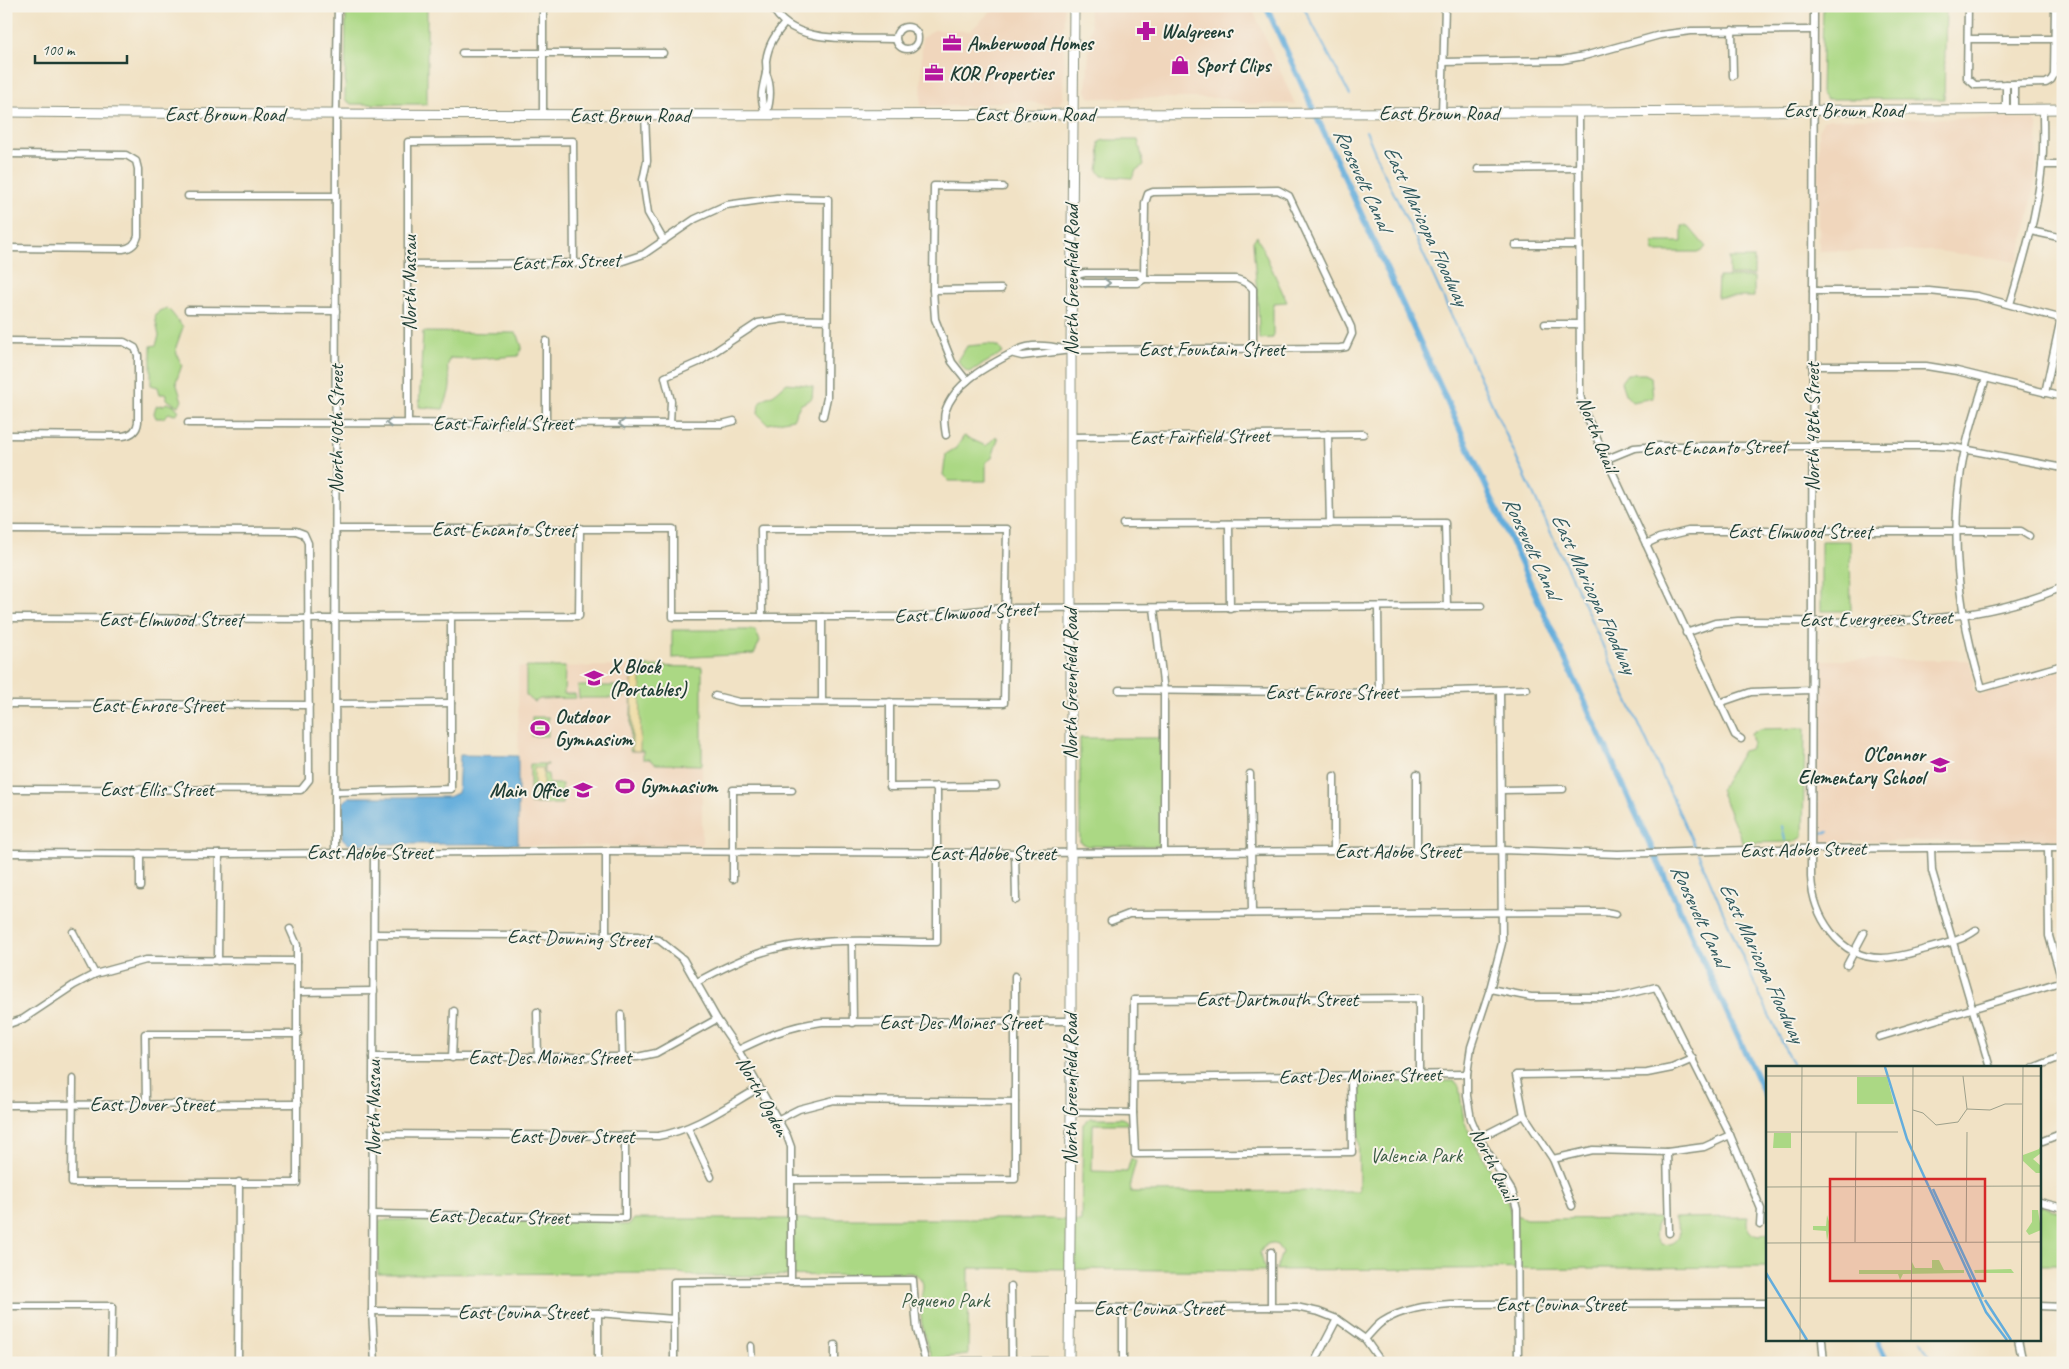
<svg xmlns="http://www.w3.org/2000/svg" width="2069" height="1369" font-family="Caveat,sans-serif">
<style>
.built{fill:#f0d6bc}
.green{fill:#abd884;stroke:#658a5c}
.sand{fill:#eeda9e;stroke:#868c69}
.water{fill:#64addc;stroke:#427588}
.lines{fill:none;stroke-linecap:round;stroke-linejoin:round}
.stream{stroke:#64addc;stroke-width:2}
.canal{stroke:#64addc;stroke-width:6}
.minor-casing{stroke:#88907c;stroke-width:9}
.major-casing{stroke:#88907c;stroke-width:11}
.minor{stroke:#fff;stroke-width:6}
.major{stroke:#fff;stroke-width:9}
.oneway{stroke:#8f9e9a}
.labels{text-anchor:middle;stroke-width:4;stroke-linejoin:round;paint-order:stroke}
.poi-label{font-size:20px;font-weight:bold;fill:#1f3d34;stroke:#f7f3e8;text-anchor:start}
.street-label{font-size:20px;fill:#1f3d34;stroke:#f7f3e8}
.park-label{font-size:20px;fill:#3b5c44;stroke:#f7f3e8}
.water-label{font-size:21px;font-style:italic;fill:#30595e;stroke:#f7f3e8}
.inset-river{fill:none;stroke:#64addc;stroke-width:2.5}
.inset-road{fill:none;stroke:#9da08b;stroke-width:1}
.view{fill:#d62828;fill-opacity:0.15;stroke:#d62828;stroke-width:2.5}
.inset-edge{fill:none;stroke:#1f3d34;stroke-width:2.5}
</style>
<rect width="100%" height="100%" fill="#f7f3e8"/>
<filter id="ink" filterUnits="userSpaceOnUse"><feTurbulence type="fractalNoise" baseFrequency=".02" numOctaves="2"/><feDisplacementMap in="SourceGraphic" scale="10" xChannelSelector="R" yChannelSelector="G"/><feConvolveMatrix kernelMatrix="1 2 1 2 8 2 1 2 1" color-interpolation-filters="sRGB"/></filter>
<filter id="wash" filterUnits="userSpaceOnUse"><feTurbulence type="fractalNoise" baseFrequency=".0096" numOctaves="4" result="noise"/><feDisplacementMap in="SourceGraphic" scale="20" xChannelSelector="R" yChannelSelector="G"/><feGaussianBlur stdDeviation="1.12" result="paint"/><feColorMatrix in="noise" values="0 0 0 0 0 0 0 0 0 0 0 0 0 0 0 0 0 1.4 0 .05"/><feComposite in="paint" operator="in"/></filter>
<g filter="url(#wash)">
<rect width="100%" height="100%" fill="#f1e2c5"/>
<g class="built">
<polygon points="992,6 1064,6 1063,98 1059,104 1051,106 1031,102 991,102 975,106 921,106 922,38 934,30 970,31 991,11"/>
<polygon points="1088,6 1251,6 1295,104 1249,104 1221,98 1093,98 1089,97 1086,91 1091,24"/>
<polygon points="2033,118 2038,126 2035,181 2028,224 2017,262 1938,251 1819,251 1819,129 1823,121 1830,119"/>
<polygon points="1818,660 1969,660 1974,679 1973,691 1979,695 1983,695 1992,690 2063,670 2063,840 1826,842 1821,841 1817,834"/>
<polygon points="640,666 702,667 702,846 519,846 518,667"/>
</g>
<g class="green">
<polygon points="346,6 427,7 427,104 351,104 345,99"/>
<polygon points="1823,6 1946,6 1944,99 1826,99 1821,93"/>
<polygon points="1104,140 1138,140 1144,165 1136,170 1132,178 1102,176 1098,170 1100,158 1099,142"/>
<polygon points="1682,226 1688,226 1706,247 1700,252 1653,252 1653,242 1682,242"/>
<path d="M1257 236 1287 302 1273 303V338L1259 339C1259 306 1255 274 1253 241Z"/>
<rect x="1729" y="258" width="25" height="17"/>
<polygon points="1718,277 1754,277 1754,297 1717,297"/>
<polygon points="167,308 171,312 183,327 176,347 177,355 182,365 176,382 182,401 178,406 166,399 166,394 160,394 158,387 151,385 151,346 156,345 159,336 155,317 159,311"/>
<path d="M423 332 515 333 518 335 522 347 518 356 473 359 450 358C445 371 449 370 450 381 451 390 446 401 443 409L419 407Z"/>
<polygon points="989,344 999,347 1003,353 969,372 966,371 958,361 967,346"/>
<polygon points="1627,374 1645,374 1651,377 1653,398 1632,402 1625,394 1621,382"/>
<path d="M787 383C794 384 808 384 813 387L812 398 800 405 793 419 768 424 758 414C759 401 759 401 770 396 776 394 782 387 787 383Z"/>
<polygon points="166,403 174,405 179,411 174,415 169,413 163,418 156,418 154,413 156,406 164,405"/>
<polygon points="964,436 986,446 996,436 998,439 992,458 986,462 986,481 949,481 943,475 946,454 956,448"/>
<polygon points="1821,541 1850,541 1851,611 1821,611"/>
<polygon points="672,630 755,630 760,641 754,654 672,658"/>
<polygon points="640,666 702,667 702,765 656,764 649,759 643,759 643,751 630,751 632,675 640,675"/>
<polygon points="526,667 565,667 564,694 575,694 576,698 540,699 534,702 526,695"/>
<polygon points="578,686 624,686 624,698 579,698"/>
<rect x="532" y="717" width="16" height="19"/>
<polygon points="1805,728 1803,837 1794,842 1743,843 1720,790 1743,751 1749,749 1753,743 1751,734 1759,729"/>
<polygon points="1080,738 1162,738 1162,846 1088,846 1080,842"/>
<polygon points="530,764 548,764 548,765 543,766 544,767 544,774 548,774 549,784 562,784 562,804 530,804"/>
<path d="M1364 1081H1455L1459 1086 1464 1121 1473 1140 1505 1193 1511 1213 1526 1219 1661 1218 1656 1226 1655 1236 1661 1244C1671 1246 1682 1241 1679 1229 1678 1225 1675 1222 1674 1218L1748 1217C1745 1226 1749 1235 1759 1236L1768 1233V1267L1276 1270 1282 1252 1277 1245 1270 1243 1264 1246 1260 1253 1266 1271 969 1268 968 1355 932 1359C925 1341 919 1320 921 1301 921 1293 926 1285 920 1278 914 1270 902 1273 894 1275L694 1276 680 1273 378 1274 377 1225 380 1220H609C619 1221 626 1231 634 1219H1053L1081 1222 1083 1124 1090 1118H1122L1127 1121 1128 1124H1093L1092 1171 1127 1172 1131 1158 1136 1161 1130 1183 1131 1192 1359 1191 1358 1086Z"/>
<polygon points="2040,1205 2063,1213 2063,1265 2040,1265"/>
</g>
<g class="sand">
<polygon points="632,675 641,675 640,751 632,751"/>
<rect x="534" y="768" width="9" height="35"/>
</g>
<polygon class="water" points="460,755 518,756 518,844 348,844 342,838 343,803 349,797 448,797 458,793"/>
<g class="lines">
<g class="stream">
<polyline points="1303,6 1350,95"/>
<polyline points="1366,131 1382,169 1420,247 1696,849"/>
<polyline points="1782,826 1785,840"/>
<polyline points="1817,833 1829,832"/>
<polyline points="1698,853 1749,972 1794,1068"/>
<polyline points="1922,1340 1932,1363"/>
</g>
<g class="canal">
<polyline points="1266,6 1768,1102"/>
<polyline points="1877,1340 1888,1363"/>
</g>
</g>
</g>
<g filter="url(#ink)">
<g class="lines">
<g class="minor-casing">
<g id="minor">
<polyline points="543,6 543,115"/>
<path d="M772 6C790 47 859 37 896 39"/>
<path d="M1814 6 1811 877C1813 915 1838 958 1881 958 1897 958 1912 953 1926 949 1944 944 1961 941 1976 930"/>
<polyline points="1968,6 1967,78 1975,85 2046,83 2051,80 2054,75 2055,6"/>
<circle cx="907" cy="38" r="11"/>
<polyline points="1732,30 1733,76"/>
<polyline points="1968,39 2054,39"/>
<polyline points="462,53 663,53"/>
<polyline points="1443,62 1562,60 1584,56 1660,35 1691,31 1813,30"/>
<polyline points="2006,84 2006,109"/>
<polyline points="2014,84 2014,109"/>
<polyline points="1579,112 1580,395 1584,411 1735,735 1741,739"/>
<polyline points="1442,113 1445,6"/>
<polyline points="645,115 647,161 643,180 648,213 664,241"/>
<path d="M766 115C759 95 762 92 766 73 767 69 766 65 766 61 768 45 775 35 785 23"/>
<path d="M766 115C771 100 772 87 766 73"/>
<path d="M6 154 126 155 136 161 138 169V236C136 244 131 248 123 249L6 248"/>
<polyline points="2042,165 2063,165"/>
<polyline points="1478,169 1579,168"/>
<polyline points="188,196 336,196"/>
<polyline points="2031,231 2063,238"/>
<polyline points="1515,245 1579,245"/>
<polyline points="409,264 617,263 644,254 695,219 726,205 777,198 828,199 827,398 823,416"/>
<path d="M1071 276 1084 283H1138L1144 279H1236C1243 281 1249 283 1253 289V349"/>
<polyline points="1071,276 1085,273 1138,273 1144,279"/>
<polyline points="933,290 1001,289"/>
<polyline points="1813,291 1929,291 1977,296 2063,319"/>
<path d="M2010 304C2024 259 2037 214 2042 166 2044 147 2043 128 2043 109"/>
<polyline points="188,310 336,311"/>
<polyline points="1545,324 1579,324"/>
<path d="M6 341 124 342 135 348 138 355V422C137 431 131 435 123 436L6 435"/>
<polyline points="1014,354 1022,356 1071,350 1340,348 1346,347 1352,334 1351,327 1289,196 1278,190 1153,192 1148,194 1145,203 1144,279"/>
<polyline points="1812,366 1926,366 1957,371 2063,397"/>
<path d="M1986 378C1976 408 1966 439 1961 470 1950 543 1960 618 1982 688L2063 665"/>
<polyline points="967,381 952,362 935,319 933,290 934,186 1003,187"/>
<polyline points="2045,393 2061,318"/>
<polyline points="188,423 722,424 734,421"/>
<polyline points="408,423 408,142 573,141 574,264"/>
<polyline points="546,423 546,341"/>
<polyline points="670,424 671,401 665,377 699,362 758,323 784,319 827,320"/>
<polyline points="1328,434 1330,524"/>
<path d="M946 435C945 429 943 418 945 412 955 380 992 364 1018 350 1031 343 1051 346 1064 349"/>
<polyline points="1071,437 1363,434"/>
<polyline points="1607,459 1634,448 1659,446 1936,446 1953,447 2063,468"/>
<polyline points="1123,524 1445,523 1447,607"/>
<polyline points="1229,524 1230,608"/>
<path d="M336 529H673V617H917C947 615 976 609 1007 608L1481 606"/>
<polyline points="6,530 296,531 304,534 308,543 309,780 301,790 6,789"/>
<polyline points="1646,544 1659,538 1688,531 2021,531 2029,536"/>
<polyline points="1378,607 1379,693"/>
<polyline points="1154,608 1164,691 1164,852"/>
<polyline points="335,617 579,616 580,528"/>
<polyline points="6,618 335,619"/>
<path d="M1686 633 1715 623 1738 621C1847 620 1960 632 2063 587"/>
<polyline points="1119,690 1379,693 1527,689"/>
<polyline points="1500,691 1502,943 1490,989 1471,1047 1467,1074 1467,1096 1471,1119 1479,1138 1512,1191 1517,1209 1518,1363"/>
<polyline points="715,696 739,702 1004,703 1007,529 761,529 762,617"/>
<polyline points="822,702 822,617"/>
<polyline points="890,702 890,787 996,786"/>
<polyline points="1719,703 1751,692 1811,690"/>
<polyline points="6,704 309,705"/>
<polyline points="335,704 451,703"/>
<polyline points="1250,774 1252,913"/>
<polyline points="1417,774 1417,851"/>
<polyline points="1334,776 1334,851"/>
<polyline points="1502,790 1563,789"/>
<polyline points="335,792 451,789 451,616"/>
<polyline points="2048,847 2049,936 2062,981"/>
<polyline points="1931,848 1932,871 1990,1068"/>
<polyline points="606,851 606,936"/>
<polyline points="335,852 336,115 338,6"/>
<polyline points="374,852 372,1311 375,1363"/>
<polyline points="6,853 219,854 606,851 1026,853 1501,850 1618,854 1779,849 2063,847"/>
<polyline points="140,853 140,887"/>
<polyline points="1015,853 1016,900"/>
<polyline points="733,879 733,790 792,790"/>
<polyline points="1111,921 1129,914 1605,912 1616,914"/>
<polyline points="73,932 95,974"/>
<polyline points="374,934 637,936 659,940 683,959 717,1019 738,1050 787,1136 791,1147 791,1281"/>
<polyline points="852,942 853,1023"/>
<polyline points="218,961 219,854"/>
<polyline points="1847,965 1864,933"/>
<path d="M697 982C717 971 736 961 757 954 814 935 878 942 937 942V786"/>
<polyline points="1490,989 1531,997 1615,997 1656,987 1730,1135 1761,1209 1760,1225"/>
<polyline points="297,992 374,991"/>
<polyline points="537,1012 538,1058"/>
<polyline points="621,1015 622,1058"/>
<polyline points="6,1025 23,1019 74,985 95,974 146,960 297,961"/>
<polyline points="1879,1037 2063,981"/>
<path d="M738 1050C767 1036 789 1026 822 1022L1070 1021"/>
<polyline points="373,1057 637,1057 656,1053 717,1019"/>
<polyline points="452,1058 454,1011"/>
<polyline points="2033,1068 2063,1056"/>
<polyline points="1351,1076 1352,1152 1135,1154 1133,1113 1134,1000 1419,998 1419,1075"/>
<polyline points="1134,1078 1467,1074"/>
<polyline points="73,1079 72,1183 297,1183 297,945 290,929"/>
<polyline points="146,1103 145,1034 298,1034"/>
<polyline points="6,1105 298,1104"/>
<polyline points="1071,1112 1133,1113"/>
<polyline points="777,1120 799,1109 834,1100 1015,1102"/>
<polyline points="688,1128 711,1177"/>
<path d="M374 1134 658 1136C695 1130 727 1106 759 1088"/>
<polyline points="1479,1138 1524,1115"/>
<polyline points="2040,1142 2063,1133"/>
<polyline points="1667,1152 1669,1233"/>
<polyline points="1553,1159 1593,1150 1667,1152 1704,1147 1730,1135"/>
<polyline points="792,1180 1015,1179 1015,976"/>
<polyline points="2040,1202 2063,1208"/>
<polyline points="1572,1206 1553,1159 1524,1115 1516,1075 1647,1073 1672,1068 1693,1059"/>
<polyline points="372,1214 625,1218 625,1137"/>
<polyline points="1011,1286 1012,1363"/>
<polyline points="6,1306 112,1306 111,1363"/>
<polyline points="2040,1306 2063,1307"/>
<polyline points="1271,1307 1271,1252"/>
<polyline points="1069,1308 1296,1307 1319,1312 1337,1319"/>
<polyline points="1123,1308 1123,1363"/>
<polyline points="372,1311 598,1313 674,1319"/>
<path d="M1365 1339C1371 1333 1376 1326 1382 1322 1403 1308 1428 1306 1451 1304L1768 1303"/>
<polyline points="1822,1340 1824,1363"/>
<polyline points="2018,1340 2023,1363"/>
<polyline points="751,1346 752,1363"/>
<polyline points="238,1363 239,1182"/>
<polyline points="598,1363 598,1313"/>
<polyline points="674,1363 674,1282 913,1280 917,1330 926,1363"/>
<polyline points="835,1363 835,1345"/>
<polyline points="952,1363 964,1361 1069,1361"/>
<polyline points="1314,1363 1337,1319 1365,1339 1382,1363"/>
</g>
</g>
<g class="major-casing">
<g id="major">
<path d="M6 112C692 118 1377 113 2063 109"/>
<polyline points="1069,1363 1071,1112 1071,350 1074,6"/>
</g>
</g>
<use href="#minor" class="minor"/>
<use href="#major" class="major"/>
</g>
<defs><path id="oneway-chevron" d="M-2-3.5L2.5 0L-2 3.5" fill="none" stroke-width="1.6" stroke-linecap="round" stroke-linejoin="round" transform="scale(1.25)"/></defs>
<g class="oneway">
<use href="#oneway-chevron" transform="translate(1107 283)"/>
<use href="#oneway-chevron" transform="translate(389 423) rotate(-180)"/>
<use href="#oneway-chevron" transform="translate(622 424) rotate(-180)"/>
</g>
</g>
<defs>
<g id="pharmacy-bare" transform="scale(1.5)"><path d="M-2-6h4v4h4v4h-4v4h-4v-4h-4v-4h4Z" fill="#b5179e" stroke="#f7f3e8" stroke-width="2.5" paint-order="stroke"/></g>
<g id="office-bare" transform="scale(1.5)"><path d="M-6-3h4V-5.5h4V-3h4V5H-6ZM-1-4.5V-3h2v-1.5ZM-6 0V1H6V0Z" fill="#b5179e" stroke="#f7f3e8" stroke-width="2.5" paint-order="stroke"/></g>
<g id="shop-bare" transform="scale(1.5)"><path d="M-5-2.5h2.3a2.7 3.5 0 0 1 5.4 0H5L5.5 6h-11ZM-1.5-2.5h3a1.5 2.3 0 0 0-3 0Z" fill="#b5179e" stroke="#f7f3e8" stroke-width="2.5" paint-order="stroke"/></g>
<g id="school-bare" transform="scale(1.5)"><path d="M0-5L7-2L0 1L-7-2ZM-4 1L0 2.5L4 1V4Q0 6-4 4Z" fill="#b5179e" stroke="#f7f3e8" stroke-width="2.5" paint-order="stroke"/></g>
<g id="stadium-bare" transform="scale(1.5)"><path d="M0-5a6.5 5 0 1 0 0 10a6.5 5 0 1 0 0-10ZM-3.5-1.8h7v3.6h-7Z" fill="#b5179e" stroke="#f7f3e8" stroke-width="2.5" paint-order="stroke"/></g>
</defs>
<g fill-rule="evenodd">
<use href="#pharmacy-bare" x="1146" y="31"/>
<use href="#office-bare" x="952" y="43"/>
<use href="#shop-bare" x="1180" y="65"/>
<use href="#office-bare" x="934" y="73"/>
<use href="#school-bare" x="594" y="678"/>
<use href="#stadium-bare" x="540" y="728"/>
<use href="#school-bare" x="1940" y="765"/>
<use href="#stadium-bare" x="625" y="786"/>
<use href="#school-bare" x="583" y="790"/>
</g>
<g class="labels">
<g class="poi-label">
<text x="1161" y="38">Walgreens</text>
<text x="967" y="50">Amberwood Homes</text>
<text x="1195" y="72">Sport Clips</text>
<text x="949" y="80">KOR Properties</text>
<text x="609" y="673">X Block<tspan x="609" dy="23">(Portables)</tspan></text>
<text x="555" y="723">Outdoor<tspan x="555" dy="23">Gymnasium</tspan></text>
<text x="1925" y="761" text-anchor="end">O'Connor<tspan x="1925" dy="23">Elementary School</tspan></text>
<text x="640" y="793">Gymnasium</text>
<text x="568" y="797" text-anchor="end">Main Office</text>
</g>
<g class="street-label">
<text x="1844" y="117">East Brown Road</text>
<text x="1439" y="120">East Brown Road</text>
<text x="225" y="121">East Brown Road</text>
<text x="1035" y="121">East Brown Road</text>
<text x="630" y="122">East Brown Road</text>
<text transform="translate(566 261) rotate(-2)" y="7">East Fox Street</text>
<text transform="translate(1071 280) rotate(-90)" y="7">North Greenfield Road</text>
<text transform="translate(409 283) rotate(-90)" y="7">North Nassau</text>
<text x="1212" y="356">East Fountain Street</text>
<text x="503" y="430">East Fairfield Street</text>
<text transform="translate(1812 427) rotate(-90)" y="7">North 48th Street</text>
<text transform="translate(336 429) rotate(-90)" y="7">North 40th Street</text>
<text transform="translate(1598 434) rotate(68)" y="7">North Quail</text>
<text transform="translate(1200 436) rotate(-1)" y="7">East Fairfield Street</text>
<text transform="translate(1715 447) rotate(-1)" y="7">East Encanto Street</text>
<text x="504" y="536">East Encanto Street</text>
<text x="1800" y="538">East Elmwood Street</text>
<text transform="translate(966 612) rotate(-3)" y="7">East Elmwood Street</text>
<text transform="translate(1876 618) rotate(-1)" y="7">East Evergreen Street</text>
<text x="171" y="626">East Elmwood Street</text>
<text transform="translate(1070 684) rotate(-90)" y="7">North Greenfield Road</text>
<text x="1332" y="699">East Enrose Street</text>
<text x="158" y="712">East Enrose Street</text>
<text x="157" y="796">East Ellis Street</text>
<text transform="translate(1803 849) rotate(-1)" y="7">East Adobe Street</text>
<text x="1398" y="858">East Adobe Street</text>
<text x="370" y="859">East Adobe Street</text>
<text x="993" y="860">East Adobe Street</text>
<text transform="translate(579 938) rotate(2)" y="7">East Downing Street</text>
<text x="1277" y="1006">East Dartmouth Street</text>
<text x="961" y="1029">East Des Moines Street</text>
<text x="550" y="1064">East Des Moines Street</text>
<text transform="translate(1360 1075) rotate(-1)" y="7">East Des Moines Street</text>
<text transform="translate(1070 1089) rotate(-90)" y="7">North Greenfield Road</text>
<text transform="translate(763 1096) rotate(61)" y="7">North Ogden</text>
<text x="152" y="1111">East Dover Street</text>
<text transform="translate(373 1108) rotate(-90)" y="7">North Nassau</text>
<text x="572" y="1143">East Dover Street</text>
<text transform="translate(1494 1164) rotate(63)" y="7">North Quail</text>
<text transform="translate(499 1216) rotate(1)" y="7">East Decatur Street</text>
<text x="1561" y="1311">East Covina Street</text>
<text x="1159" y="1315">East Covina Street</text>
<text x="523" y="1319">East Covina Street</text>
</g>
<g class="park-label">
<text x="1416" y="1162">Valencia Park</text>
<text x="945" y="1307">Pequeno Park</text>
</g>
<g class="water-label">
<text transform="translate(1363 179) rotate(65)" y="7">Roosevelt Canal</text>
<text transform="translate(1426 225) rotate(65)" y="7">East Maricopa Floodway</text>
<text transform="translate(1532 547) rotate(65)" y="7">Roosevelt Canal</text>
<text transform="translate(1594 593) rotate(65)" y="7">East Maricopa Floodway</text>
<text transform="translate(1700 915) rotate(65)" y="7">Roosevelt Canal</text>
<text transform="translate(1762 962) rotate(65)" y="7">East Maricopa Floodway</text>
</g>
</g>
<g transform="translate(1766 1066)">
<rect width="275" height="275" fill="#f1e2c5"/>
<path d="M91 11H121L128 38H91ZM8 67H25V82H7ZM275 79V87L267 93 275 100V107H270L257 95V89L273 83ZM266 144H272L275 164 263 169 260 165 266 156ZM61 149 64 159 61 175 60 165 47 164V160H60ZM166 194H173L178 204H198V207L137 208 134 214 132 208H93V204H145L146 196 149 202H166ZM245 203 248 207H209L208 204Z" fill="#abd884"/>
<path class="inset-river" d="M119 1 141 73 220 246 241 274M167 123 217 231M0 207 41 274M219 234 245 274"/>
<path class="inset-road" d="M0 10H275M201 43 224 44 239 38H256M147 44 157 47 170 59 192 56 201 43 197 10M0 66H132M0 121 275 120M89 176 90 66M200 176 201 66M0 177 275 176M0 232H275M34 274 36 1M145 274 147 1M255 274 257 1"/>
<path class="view" d="M64 113H219V215H64Z"/>
<rect width="275" height="275" class="inset-edge"/>
</g>
<rect width="2069" height="1369" fill="none" stroke="#f7f3e8" stroke-width="25"/>
<path d="M35 55v8h92v-8" fill="none" stroke="#1f3d34" stroke-width="2.5"/>
<text x="42" y="55" font-size="15" fill="#1f3d34" stroke="#f7f3e8" stroke-width="4" paint-order="stroke">100 m</text>
</svg>
